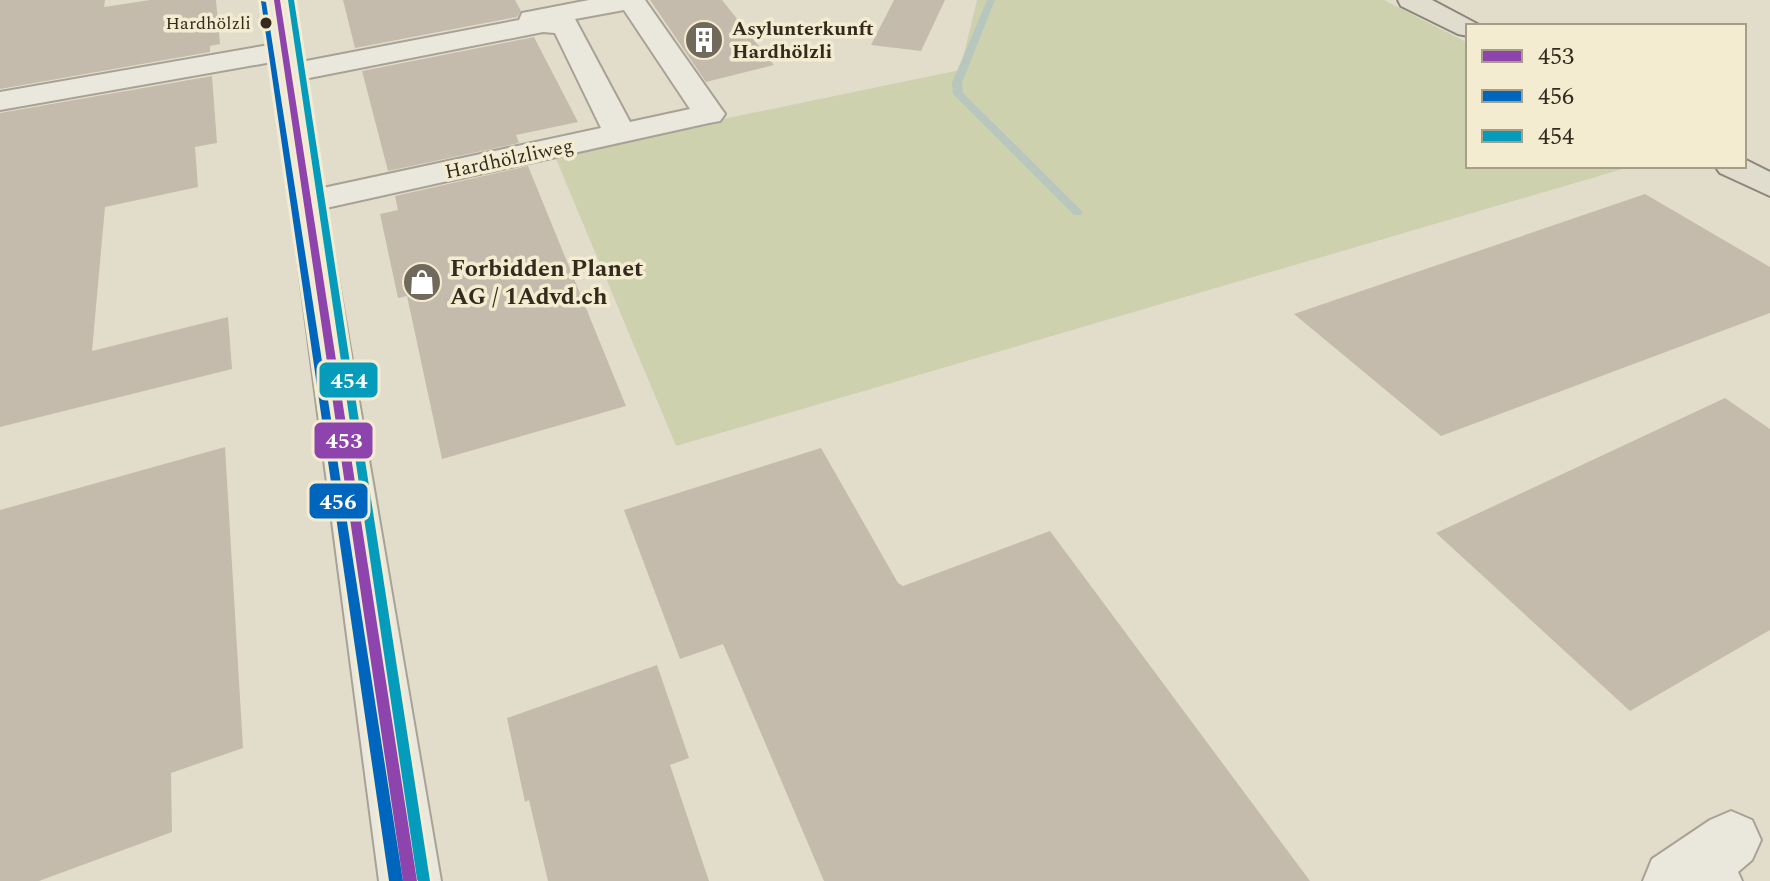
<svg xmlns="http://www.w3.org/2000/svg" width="1770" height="881" font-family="Spectral,serif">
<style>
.green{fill:#ced1ae}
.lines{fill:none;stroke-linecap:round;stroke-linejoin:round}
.stream{fill:#b7c7be;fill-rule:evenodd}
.building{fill:#c5bbac}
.minor-casing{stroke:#a7a295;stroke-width:4}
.major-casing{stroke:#8c877b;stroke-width:4}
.minor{fill:#eae7dd;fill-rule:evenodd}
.major{fill:#e1ddce;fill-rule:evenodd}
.bus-1-casing{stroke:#f3ecd1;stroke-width:6}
.bus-2-casing{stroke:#f3ecd1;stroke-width:6}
.bus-3-casing{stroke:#f3ecd1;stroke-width:6}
.bus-1{fill:#8e44ad;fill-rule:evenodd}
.bus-2{fill:#0065bd;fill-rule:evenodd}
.bus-3{fill:#059cbc;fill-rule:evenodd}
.bus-dot{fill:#342a1e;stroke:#f3ecd1;stroke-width:3}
.labels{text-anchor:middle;stroke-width:7;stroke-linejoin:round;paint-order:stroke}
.far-bus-label{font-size:18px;fill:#342a1e;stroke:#f3ecd1;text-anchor:end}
.far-poi-label{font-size:20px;font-weight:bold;fill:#342a1e;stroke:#f3ecd1;text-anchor:start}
.far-street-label{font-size:20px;fill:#342a1e;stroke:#f3ecd1}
.poi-label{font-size:24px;font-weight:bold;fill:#342a1e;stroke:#f3ecd1;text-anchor:start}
.line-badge{stroke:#f3ecd1;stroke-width:3}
.badge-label{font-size:22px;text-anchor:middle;font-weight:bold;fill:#fff}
</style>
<rect width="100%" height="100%" fill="#e2ddcb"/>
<polygon class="green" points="977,0 1384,0 1468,43 1468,166 1633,166 676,446 554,154 960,70"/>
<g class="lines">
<polygon class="stream" points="987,0 995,0 962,83 963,93 1082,211 1082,215 1074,215 953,94 952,83"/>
</g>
<g class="building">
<polygon points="0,0 105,0 104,7 150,0 216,0 220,44 210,46 210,52 0,89"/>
<polygon points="343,0 515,0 521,11 517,17 355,48"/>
<polygon points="650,0 722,0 774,65 706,82"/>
<polygon points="894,0 945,0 921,51 871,45"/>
<polygon points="534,37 578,122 516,135 519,143 388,171 362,71"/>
<polygon points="212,76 217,143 195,147 198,187 105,207 92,351 228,317 232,369 0,427 0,113"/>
<polygon points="528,166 626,406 442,459 407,296 398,298 380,214 398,210 395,196"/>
<polygon points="1645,194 1770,267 1770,313 1441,436 1294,314"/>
<polygon points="1725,398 1770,429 1770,630 1630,711 1436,533"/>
<polygon points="225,447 243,748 171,773 172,832 39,881 0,881 0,510"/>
<polygon points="821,448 898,583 903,586 1050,531 1310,881 824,881 723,644 680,659 624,510"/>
<polygon points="657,665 689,758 670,765 709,881 548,881 529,800 525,802 507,718"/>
</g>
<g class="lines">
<g class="minor-casing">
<g id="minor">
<path d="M264 0H290L301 62 519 20 522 13 589 0H645L725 114 720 121 709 123 326 208 441 881H379L272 62 0 110V92L269 45ZM624 10 690 109 630 122 575 19ZM543 32 555 33 601 128 323 188 304 79Z"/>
<polygon points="1731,811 1752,820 1761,840 1752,860 1738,872 1742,881 1643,881 1652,859 1710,820"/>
</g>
</g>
<g class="major-casing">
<g id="major">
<polygon points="1398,0 1432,0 1481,26 1468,26 1468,36 1458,34 1401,6"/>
<polygon points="1744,159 1770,172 1770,196 1720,173 1715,166 1744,166"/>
</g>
</g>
<use href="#minor" class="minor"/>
<use href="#major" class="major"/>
<g class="bus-1-casing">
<polygon id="bus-1" points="274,0 280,0 417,881 403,881"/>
</g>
<g class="bus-2-casing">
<polygon id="bus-2" points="261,1 266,2 403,881 389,881"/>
</g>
<g class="bus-3-casing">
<polygon id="bus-3" points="288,0 294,0 430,881 418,881 417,879"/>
</g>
<use href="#bus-1" class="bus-1"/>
<use href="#bus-2" class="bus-2"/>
<use href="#bus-3" class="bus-3"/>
</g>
<defs>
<g id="building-disc" transform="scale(2)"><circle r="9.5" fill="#71695b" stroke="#f3ecd1"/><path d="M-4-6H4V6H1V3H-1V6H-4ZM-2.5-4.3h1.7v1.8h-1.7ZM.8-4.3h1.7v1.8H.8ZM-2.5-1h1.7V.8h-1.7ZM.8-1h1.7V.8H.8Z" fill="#fff"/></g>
<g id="shop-disc" transform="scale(2)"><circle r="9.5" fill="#71695b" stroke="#f3ecd1"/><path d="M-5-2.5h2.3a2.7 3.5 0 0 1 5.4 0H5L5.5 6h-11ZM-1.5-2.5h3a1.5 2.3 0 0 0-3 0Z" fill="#fff"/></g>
</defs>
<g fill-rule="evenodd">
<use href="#building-disc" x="704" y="40"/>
<use href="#shop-disc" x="422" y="282"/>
</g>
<circle class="bus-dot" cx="266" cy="23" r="7"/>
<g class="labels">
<g class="far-bus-label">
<text x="251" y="29">Hardhölzli</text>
</g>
<g class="far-poi-label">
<text x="732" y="35">Asylunterkunft<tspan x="732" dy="23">Hardhölzli</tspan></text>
</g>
<g class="far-street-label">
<text transform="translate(509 158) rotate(-12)" y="7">Hardhölzliweg</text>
</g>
<g class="poi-label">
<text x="450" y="276">Forbidden Planet<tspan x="450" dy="28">AG / 1Advd.ch</tspan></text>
</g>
</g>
<g class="line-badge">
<rect x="318" y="361" width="61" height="38" rx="8" fill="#059cbc"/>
<rect x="313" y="421" width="61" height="39" rx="8" fill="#8e44ad"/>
<rect x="308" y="482" width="61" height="38" rx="8" fill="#0065bd"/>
</g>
<g class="badge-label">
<text x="349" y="388">454</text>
<text x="344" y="448">453</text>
<text x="338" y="509">456</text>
</g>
<rect x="1466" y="24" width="280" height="144" fill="#f3ecd1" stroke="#a79e89" stroke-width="2"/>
<rect x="1482" y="50" width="40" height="12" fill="#8e44ad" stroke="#a79e89" stroke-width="2"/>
<text x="1538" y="64" font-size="24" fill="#342a1e">453</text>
<rect x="1482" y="90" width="40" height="12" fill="#0065bd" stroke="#a79e89" stroke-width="2"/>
<text x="1538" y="104" font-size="24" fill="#342a1e">456</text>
<rect x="1482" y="130" width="40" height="12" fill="#059cbc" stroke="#a79e89" stroke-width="2"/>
<text x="1538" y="144" font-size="24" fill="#342a1e">454</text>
</svg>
